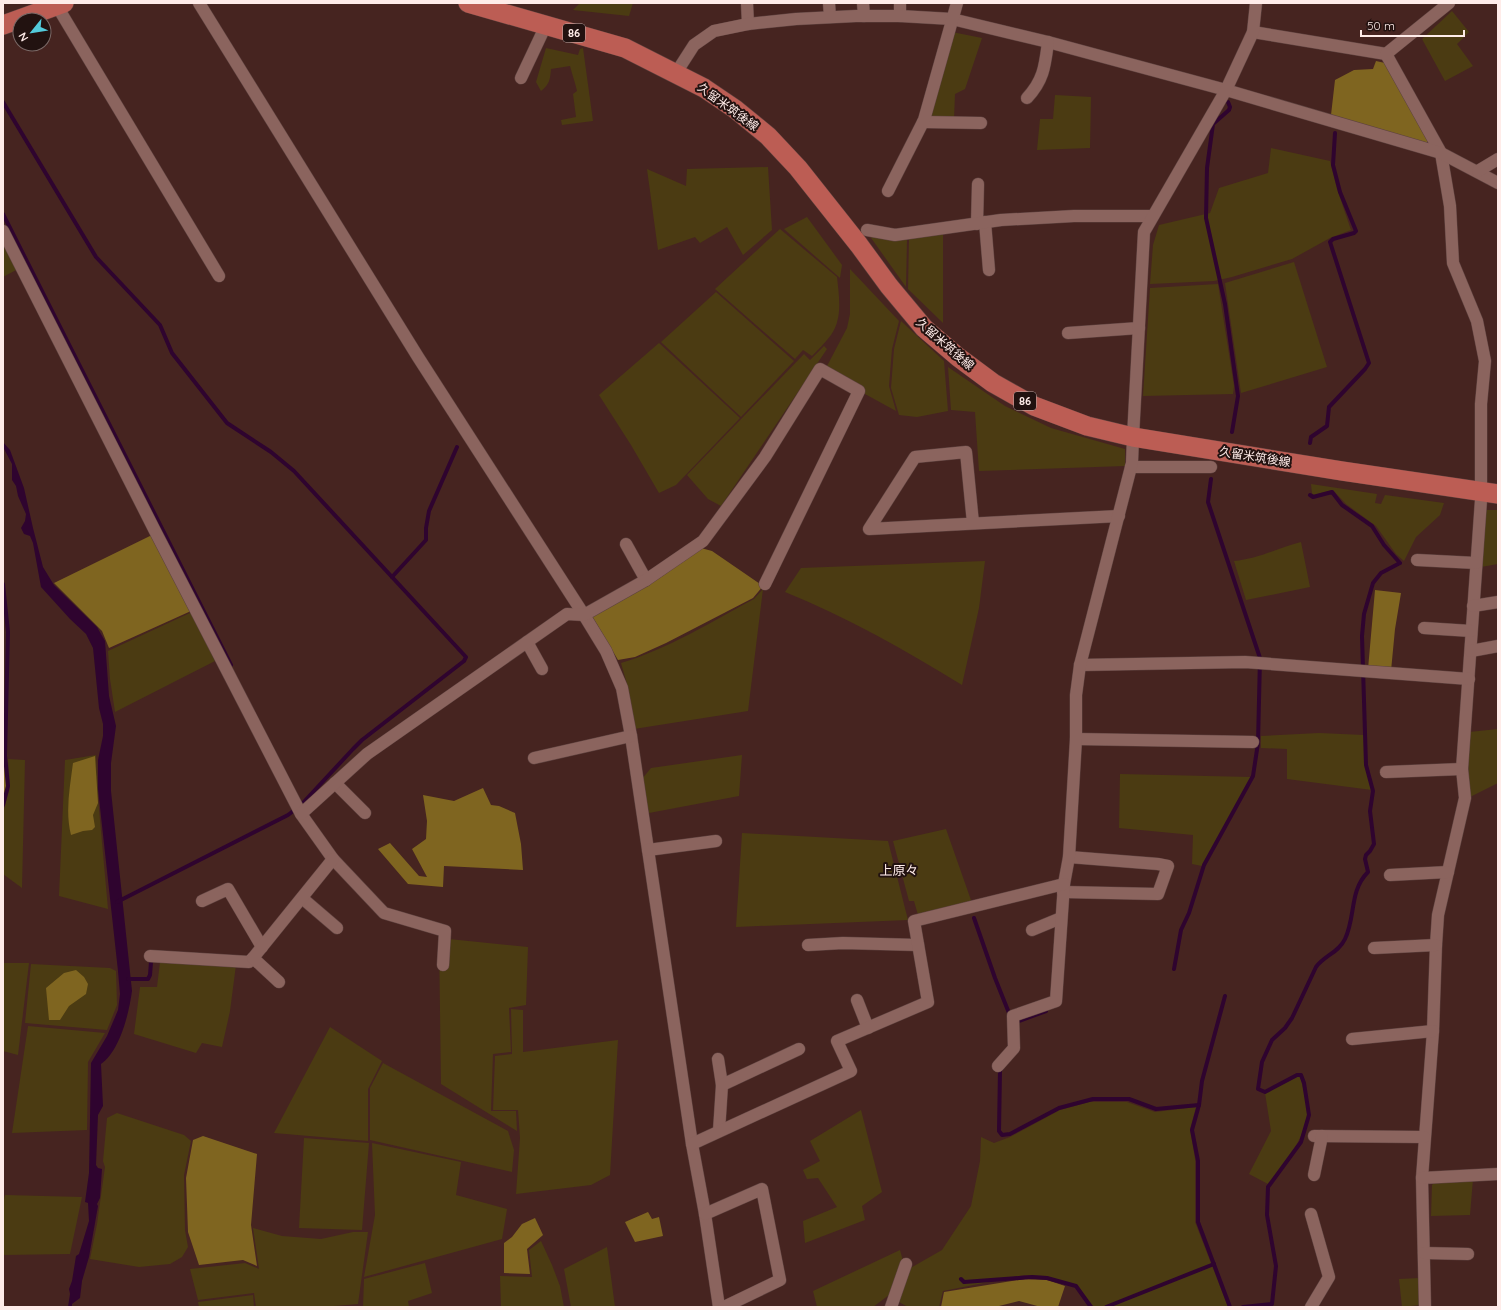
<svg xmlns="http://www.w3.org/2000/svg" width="1501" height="1310" font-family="Quicksand,'Noto Sans JP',sans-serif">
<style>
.green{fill:#4b3b12}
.forest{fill:#7f6520}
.water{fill:#2f042f}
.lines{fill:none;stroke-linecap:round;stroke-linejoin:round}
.stream{stroke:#2f042f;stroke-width:4}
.street-casing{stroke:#5e423f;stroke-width:13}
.primary-casing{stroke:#5e423f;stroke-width:20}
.street{stroke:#8b645e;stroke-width:12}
.primary{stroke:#bc5d54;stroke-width:19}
.labels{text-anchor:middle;stroke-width:4;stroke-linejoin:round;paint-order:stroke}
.shield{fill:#221210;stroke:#bdaba8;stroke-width:1}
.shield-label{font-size:11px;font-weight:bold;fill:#ffece9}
.street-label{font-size:12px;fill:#ffece9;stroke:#221210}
.neighbourhood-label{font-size:13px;fill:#ffece9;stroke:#221210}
</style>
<rect width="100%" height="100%" fill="#462420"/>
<g class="green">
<polygon points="580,3 633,3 629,16 573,10"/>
<polygon points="1452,11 1469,32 1457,44 1473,66 1445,81 1422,39"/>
<polygon points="952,32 982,38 965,89 955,94 954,119 930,119"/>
<path d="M546 48 578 55 580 49 583 48 593 121 562 125 561 120 576 117 573 94 577 91C575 82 572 74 570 66L551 69C550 79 550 84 541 91L536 82Z"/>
<polygon points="1055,95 1091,97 1090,148 1037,150 1040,119 1053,119"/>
<polygon points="1271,148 1330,161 1337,189 1351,230 1330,238 1292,259 1232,277 1214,281 1150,284 1153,245 1159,225 1210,213 1219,188 1268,173"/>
<polygon points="768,167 772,230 743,255 727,227 700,243 695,237 658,250 647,169 686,186 687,169"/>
<polygon points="807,217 842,265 840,278 784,229"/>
<path d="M780 229 837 277C839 296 843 318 831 335 825 343 818 350 812 356L803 350 795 359 715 289Z"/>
<polygon points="943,232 943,323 908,289 909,238"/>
<polygon points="869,235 907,239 906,287"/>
<polygon points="3,240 18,269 3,277"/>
<polygon points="1294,262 1327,367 1241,393 1225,283"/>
<polygon points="850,269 899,321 892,349 889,386 896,411 865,394 861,386 827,366 847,328 850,314"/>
<polygon points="1218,284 1234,386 1233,394 1143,396 1150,288"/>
<polygon points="716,292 794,361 741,417 661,342"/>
<polygon points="901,321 944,361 948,411 917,417 899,415 891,388 894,349"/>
<polygon points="659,343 740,418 676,485 659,493 631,445 599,395"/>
<polygon points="824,346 827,349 721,506 708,499 687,475 804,354 810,360"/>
<polygon points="948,367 1005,406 1051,428 1125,449 1125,466 979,471 975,412 951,410"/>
<polygon points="1311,484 1377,494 1375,503 1381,504 1385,495 1444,503 1440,515 1416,537 1404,561 1396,554 1376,526 1346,504 1333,490 1314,495 1312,493"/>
<polygon points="1484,510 1498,510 1498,564 1481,567"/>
<path d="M1301 542 1310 587 1246 600 1234 561C1258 559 1278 548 1301 542Z"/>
<path d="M985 561 979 608 962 685C905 650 847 617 785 592L801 568Z"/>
<path d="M763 589 748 711 634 729 629 691 621 663C668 649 711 622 754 599Z"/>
<polygon points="192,612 215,661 115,712 110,679 108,651"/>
<polygon points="1498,729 1498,783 1468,798 1467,762 1469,732"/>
<polygon points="1319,733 1364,735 1365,764 1372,790 1287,779 1287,749 1261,748 1261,736"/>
<polygon points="96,755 98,798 108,909 59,896 65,760"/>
<polygon points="742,755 739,796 649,813 642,779 651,768"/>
<polygon points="8,759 25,760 22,888 3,874 3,813 10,787"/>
<polygon points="1120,774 1251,777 1202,866 1192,864 1193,835 1119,828"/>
<polygon points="946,829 972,903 918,915 914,901 909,901 893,841"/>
<polygon points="742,833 888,841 908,920 736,927"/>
<polygon points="439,938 528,947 526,1005 509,1008 511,1052 493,1054 491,1111 516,1111 517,1131 441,1084"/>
<polygon points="160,962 236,965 230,1011 222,1047 202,1043 196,1053 134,1034 140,987 157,987"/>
<polygon points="3,963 29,963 18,1055 3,1051"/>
<polygon points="31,964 110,968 116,971 117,1005 107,1030 25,1023"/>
<polygon points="511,1009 523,1010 523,1052 618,1040 610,1175 591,1185 516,1194 520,1138 518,1110 493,1110 495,1056 512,1054"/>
<polygon points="28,1026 105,1033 88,1062 87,1130 12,1133"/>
<polygon points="330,1027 382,1061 368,1089 368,1141 274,1133"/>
<polygon points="383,1063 508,1131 514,1150 512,1172 370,1140 370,1088"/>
<path d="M1297 1077H1300C1303 1086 1307 1104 1307 1114 1306 1136 1283 1168 1268 1184L1249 1174 1271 1131 1265 1093Z"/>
<polygon points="1089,1102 1127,1102 1155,1112 1196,1107 1190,1129 1195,1159 1195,1222 1228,1307 1094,1307 1079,1288 1046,1276 1024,1275 943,1291 939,1307 908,1307 899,1302 907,1270 942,1250 971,1206 980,1161 981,1137 994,1143 1010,1137 1060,1110"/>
<polygon points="861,1110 882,1192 862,1206 865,1220 805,1243 803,1221 837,1207 818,1178 807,1179 803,1170 820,1161 810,1141"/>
<polygon points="117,1113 184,1135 191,1141 184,1175 185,1230 188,1247 182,1257 170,1264 139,1267 90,1259 97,1224 105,1167 103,1161 107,1118"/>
<polygon points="304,1138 369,1143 362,1230 299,1228"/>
<polygon points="372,1143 461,1162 456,1195 507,1209 502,1239 364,1277 375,1215"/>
<polygon points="1473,1179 1470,1215 1431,1216 1432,1185 1436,1181"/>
<polygon points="5,1195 82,1197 70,1254 3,1255 3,1203"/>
<polygon points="253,1228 282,1236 321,1239 353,1232 368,1232 358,1304 323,1307 256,1307 254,1293 198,1300 190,1269 245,1263 259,1269"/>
<polygon points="541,1241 552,1265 560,1286 564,1307 501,1307 500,1276 532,1277 529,1250"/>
<polygon points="607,1247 615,1307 571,1307 564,1269"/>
<polygon points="900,1250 903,1261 889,1295 873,1307 817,1307 813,1291"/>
<polygon points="425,1263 432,1293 408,1301 409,1307 363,1307 364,1279"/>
<polygon points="1420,1278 1420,1305 1402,1307 1399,1279"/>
<polygon points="253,1295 254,1307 199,1307 198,1302"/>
</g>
<g class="forest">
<polygon points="1376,61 1385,63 1429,140 1426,143 1331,115 1335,80 1354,70 1373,69"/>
<polygon points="152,535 191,611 109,648 102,631 54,583"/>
<polygon points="701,548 712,551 763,586 753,598 666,643 635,657 618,660 592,616 661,577"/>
<polygon points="1375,590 1401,593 1395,629 1391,671 1368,669"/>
<polygon points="3,709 5,711 4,754 7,786 3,801"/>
<path d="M95 756 98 803 93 815 95 827 92 830 83 831 71 835C65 811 70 787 73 763Z"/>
<polygon points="483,788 491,805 499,806 515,813 521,844 523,870 444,866 443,887 408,884 378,849 390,843 419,876 427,877 412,849 426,839 427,821 423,795 454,801"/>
<polygon points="76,970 84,977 88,984 86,994 69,1006 60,1020 49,1020 46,988 64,973"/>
<polygon points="203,1136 257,1154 251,1225 257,1266 243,1260 199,1265 188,1232 186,1178 193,1140"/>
<polygon points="648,1212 652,1219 659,1217 663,1236 635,1242 625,1222"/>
<polygon points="535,1218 543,1235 527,1249 530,1274 504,1273 504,1243 512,1237 522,1224"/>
<polygon points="1025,1279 1047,1280 1065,1286 1058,1307 1041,1307 1019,1301 999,1306 941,1307 944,1292"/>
</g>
<path class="water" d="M3 442 10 450 24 488 33 528 43 567 54 585 97 627 105 641 109 696 116 726 111 763V791L132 991C129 1013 120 1051 101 1064L103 1106 98 1115 96 1165 98 1168 102 1169 100 1198 97 1204 98 1206 89 1257 82 1281 80 1298 72 1304V1307H68L70 1294 69 1289 72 1281 76 1256 79 1254 89 1221 88 1203 85 1202 89 1173 91 1063 107 1036 118 1010 120 994 118 971 98 789V760L103 736V724L99 708 93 648 86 634 70 619 41 587 33 543 30 536 24 534 21 528 25 521 26 514 18 496 16 486 12 480V464L3 447Z"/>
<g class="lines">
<g class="stream">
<polyline points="3,102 96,257 160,325 172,353 227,423 271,452 294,471 466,657 464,661 362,740 353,749 301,805 288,815 117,902"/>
<polyline points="1228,102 1230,107 1229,110 1213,124 1207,168 1206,218 1225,304 1238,396 1232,432"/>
<polyline points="3,214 231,665"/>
<polyline points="1310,443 1311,437 1327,426 1329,407 1365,369 1369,363 1330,242 1333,239 1354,233 1356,231 1340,192 1333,165 1335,133"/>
<polyline points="392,577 426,540 426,528 429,511 457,447"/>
<polyline points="3,584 8,632 5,756 8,786 3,805"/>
<polyline points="974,918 995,978 1009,1013 1012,1016"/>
<polyline points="1174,969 1181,930 1189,913 1204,865 1253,776 1258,743 1260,658 1208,502 1211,479"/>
<polyline points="128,979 148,979 150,975 151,962"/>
<polyline points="1225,996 1202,1081 1199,1105 1192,1130 1198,1161 1198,1222 1230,1307"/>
<polyline points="1016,1023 1016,1022 1046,1011"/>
<polyline points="1002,1068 1000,1070 999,1131 1002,1135 1010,1134 1059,1108 1093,1099 1129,1099 1156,1109 1199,1105"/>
<polyline points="961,1279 964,1282 1032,1277 1047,1278 1076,1286 1091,1307"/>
<polyline points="1106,1307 1214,1264"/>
<path d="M1243 1307 1272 1304 1276 1266 1267 1215 1268 1187 1301 1142 1309 1115 1304 1083 1301 1075H1297L1265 1092 1258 1089 1262 1062 1272 1040 1285 1028 1292 1018 1316 967C1324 956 1339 952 1345 939 1356 916 1349 891 1368 872L1365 859 1366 855 1370 851 1374 844 1370 811 1373 791 1366 765 1362 636 1364 614 1373 583 1381 573 1400 563 1384 545 1372 526 1342 505 1332 492 1313 497 1310 495"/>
</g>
<g class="street-casing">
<g id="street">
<polyline points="199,3 418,357 584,615 606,651 622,688 631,736 692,1144 705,1214 719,1307"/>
<polyline points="747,3 748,24"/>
<polyline points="829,3 830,17"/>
<polyline points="863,3 864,16"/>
<polyline points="57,6 219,276"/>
<polyline points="900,16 900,3"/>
<polyline points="1253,32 1386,54 1449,3"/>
<polyline points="1386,54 1441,153 1450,206 1453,263 1477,321 1485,361 1481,404 1481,500 1462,769 1465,798 1438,915 1436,945 1433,1031 1422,1178 1425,1307"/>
<polyline points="676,73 694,45 714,31 748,24 796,19 856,16 900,16 952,19 1048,42 1226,90 1441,153 1498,183"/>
<polyline points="521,78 546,25"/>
<path d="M1027 98C1044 80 1045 65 1048 42"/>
<polyline points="923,122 981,123"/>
<polyline points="1478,171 1498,159"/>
<polyline points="888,191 924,120 957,3"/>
<polyline points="985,222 989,270"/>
<polyline points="977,224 978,184"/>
<polyline points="867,230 895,235 1001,220 1074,216 1153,216"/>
<polyline points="3,231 155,531 301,814 333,859 384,913 445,931 443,965"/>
<polyline points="1068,333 1139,328"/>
<polyline points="1131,467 1211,467"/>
<polyline points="973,523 966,452 915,457 869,529 1119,516"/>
<polyline points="626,544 646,580"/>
<polyline points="1417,560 1476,563"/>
<polyline points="1473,606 1498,602"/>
<polyline points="1424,628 1471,631"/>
<polyline points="527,642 542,669"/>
<polyline points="1471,651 1498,646"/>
<polyline points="1080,665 1245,662 1469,679"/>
<polyline points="1076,739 1253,742"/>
<polyline points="534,758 631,736"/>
<polyline points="1386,772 1462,769"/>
<polyline points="335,783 365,813"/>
<polyline points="301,814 367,754 567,614 584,615 646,580 703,541 765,457 820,369 859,391 765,584"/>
<polyline points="648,850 716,841"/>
<polyline points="1390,875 1448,872"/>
<polyline points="1063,892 1158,894 1168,866 1158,864 1069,857"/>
<polyline points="302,898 337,928"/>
<polyline points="202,901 228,889 262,947"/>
<polyline points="1032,930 1061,918"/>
<polyline points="808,945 843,943 918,945"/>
<polyline points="1374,948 1436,945"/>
<polyline points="150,956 249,962 253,958"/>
<polyline points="279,982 253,958 333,859"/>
<polyline points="857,1000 868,1028"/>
<polyline points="1352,1039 1433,1031"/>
<polyline points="718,1059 722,1085"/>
<polyline points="998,1066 1014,1048 1013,1016 1056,1001 1064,884 1069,857 1076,739 1076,695 1080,665 1132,463 1133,437 1144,232 1226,90 1253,32 1256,3"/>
<polyline points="719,1131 722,1085 799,1049"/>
<polyline points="1314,1136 1424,1137"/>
<polyline points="692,1144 851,1071 837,1041 928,1002 914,921 1064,884"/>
<polyline points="1314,1175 1322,1136"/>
<polyline points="1422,1178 1498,1174"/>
<polyline points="705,1214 762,1189 780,1280 724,1307"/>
<polyline points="1424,1253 1468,1254"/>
<polyline points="891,1307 906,1264"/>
<polyline points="1311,1307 1329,1277 1311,1214"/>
</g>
</g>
<g class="primary-casing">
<g id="primary">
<polyline points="468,3 625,48 704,88 735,109 768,136 798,168 859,245 889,286 924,328 958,357 993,383 1034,406 1087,426 1133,437 1342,471 1498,494"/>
<polyline points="3,25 64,3"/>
</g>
</g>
<use href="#street" class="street"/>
<use href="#primary" class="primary"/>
</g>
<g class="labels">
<g class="shield">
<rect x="563" y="24" width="22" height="18" rx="3"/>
<rect x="1014" y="392" width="22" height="18" rx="3"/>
</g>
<g class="shield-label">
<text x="574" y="37">86</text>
<text x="1025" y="405">86</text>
</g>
<g class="street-label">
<text transform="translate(728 107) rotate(36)" y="4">久留米筑後線</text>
<text transform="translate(945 344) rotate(41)" y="4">久留米筑後線</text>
<text transform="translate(1255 457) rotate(9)" y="4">久留米筑後線</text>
</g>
<g class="neighbourhood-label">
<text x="899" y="875">上原々</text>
</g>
</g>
<rect width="1501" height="1310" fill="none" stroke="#ffece9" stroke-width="8"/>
<g transform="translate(32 32) rotate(240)"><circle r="19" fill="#221210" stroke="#7a6967"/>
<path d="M0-3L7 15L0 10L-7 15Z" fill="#53cbdb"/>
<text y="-6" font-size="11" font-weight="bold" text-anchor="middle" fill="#ffece9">N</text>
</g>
<path d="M1361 30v6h103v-6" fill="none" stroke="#ffece9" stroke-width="2"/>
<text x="1367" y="30" font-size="12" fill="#ffece9" stroke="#221210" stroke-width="3" paint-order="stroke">50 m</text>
</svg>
